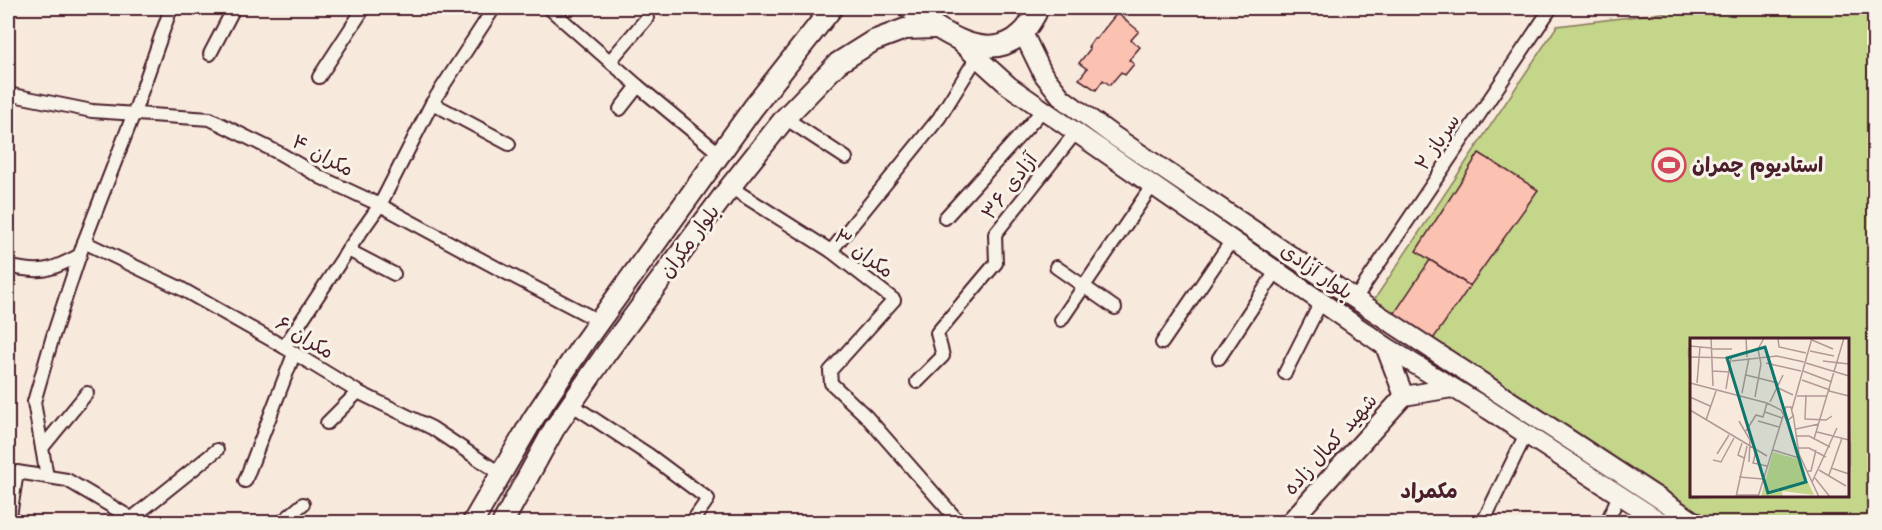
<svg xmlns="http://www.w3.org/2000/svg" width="1882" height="530" font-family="'Playpen Sans','Playpen Sans Arabic',sans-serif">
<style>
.green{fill:#c4d68a;stroke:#877a5a;stroke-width:1.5;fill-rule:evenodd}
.building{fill:#fbc2b2;stroke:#4a1f2b;stroke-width:1.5}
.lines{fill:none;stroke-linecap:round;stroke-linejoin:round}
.street-casing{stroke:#4a1f2b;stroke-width:16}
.secondary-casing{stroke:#4a1f2b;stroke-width:22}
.primary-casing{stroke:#4a1f2b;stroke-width:24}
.street{stroke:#f7f3e8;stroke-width:12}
.secondary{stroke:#f7f3e8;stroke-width:18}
.primary{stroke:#f7f3e8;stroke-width:20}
.labels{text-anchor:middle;stroke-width:6;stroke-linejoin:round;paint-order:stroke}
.street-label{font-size:20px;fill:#4a1f2b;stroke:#f7f3e8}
.poi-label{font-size:20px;font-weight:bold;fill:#4a1f2b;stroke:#f7f3e8;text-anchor:start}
.neighbourhood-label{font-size:21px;font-weight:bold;fill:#4a1f2b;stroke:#f7f3e8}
.inset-road{fill:none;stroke:#b29896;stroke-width:1.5}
.view{fill:#0f766e;fill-opacity:0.15;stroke:#0f766e;stroke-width:3}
.inset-edge{fill:none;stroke:#4a1f2b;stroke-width:3}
</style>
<rect width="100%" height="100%" fill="#f8e9dd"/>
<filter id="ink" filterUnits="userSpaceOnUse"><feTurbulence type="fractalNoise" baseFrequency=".0167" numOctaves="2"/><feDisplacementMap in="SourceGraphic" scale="12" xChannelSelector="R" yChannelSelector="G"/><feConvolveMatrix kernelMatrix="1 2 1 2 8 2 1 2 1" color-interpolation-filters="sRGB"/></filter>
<g filter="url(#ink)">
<path class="green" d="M1702 8H1874V522H1711L1372 303 1557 26ZM1692 340H1848V496H1692Z"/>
<g class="building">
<polygon points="1117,13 1139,31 1131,40 1140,47 1129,60 1134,64 1125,75 1121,72 1110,85 1103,80 1096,90 1079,79 1087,69 1079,63 1090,49 1088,47 1094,38 1096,39"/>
<polygon points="1479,153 1538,190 1470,286 1416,251"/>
<polygon points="1430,260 1470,286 1431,342 1392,317"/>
</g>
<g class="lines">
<g class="street-casing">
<g id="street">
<polyline points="549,8 638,86 720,154"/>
<polyline points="210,54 234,8"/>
<polyline points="610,61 647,18"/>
<polyline points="319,77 364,8"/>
<polyline points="8,94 92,111 210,119 279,153 322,178 380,205 497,268 599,321"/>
<polyline points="432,103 509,144"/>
<polyline points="620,109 638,86"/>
<polyline points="785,118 846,158"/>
<polyline points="730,187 831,251 894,300 830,371 831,383 866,416 959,522"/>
<polyline points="945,218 1043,110"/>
<polyline points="84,242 180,288 284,347 358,392 432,428 501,474"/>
<polyline points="348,250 394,274"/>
<polyline points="831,251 939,118 977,57"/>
<path d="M8 266C41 274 50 271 80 255"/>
<polyline points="1056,267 1115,308"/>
<polyline points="1355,299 1551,8"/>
<polyline points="1061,320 1152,186"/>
<polyline points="1162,343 1232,240"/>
<polyline points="284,347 348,250 380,205 432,103 494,8"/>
<polyline points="1219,358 1277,270"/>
<polyline points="1285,373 1322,300"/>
<polyline points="917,382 943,356 937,333 996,263 995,234 1076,132"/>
<polyline points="571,404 649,455 708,499 692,522"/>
<polyline points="327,423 358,392"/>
<polyline points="42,448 87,393"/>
<polyline points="47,477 34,402 53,336 84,242 134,113 171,8"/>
<polyline points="245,481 294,354"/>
<polyline points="131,519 217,450"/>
<polyline points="9,522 17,472 67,480 138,522"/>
<polyline points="282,522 303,504"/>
<polyline points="1483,522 1526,434"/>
<polyline points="1607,522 1619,495"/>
</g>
</g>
<g class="secondary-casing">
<g id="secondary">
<polyline points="1023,33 1043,74 1062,98 1111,134 1355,299 1695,522"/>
<polyline points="959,41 1009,86 1385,346 1489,410 1661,522"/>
<polyline points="1385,346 1404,396"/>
<polyline points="1404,396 1452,388"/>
<polyline points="1290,522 1404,396"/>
</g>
</g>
<g class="primary-casing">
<g id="primary">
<path d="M909 8C938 30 988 67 1022 33 1028 28 1032 20 1036 13L1034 8"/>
<polyline points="473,522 533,419 585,341 753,108 832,8"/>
<polyline points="503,522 554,429 607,352 730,187 785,118 838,63 873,41 905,29 935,28"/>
</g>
</g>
<use href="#street" class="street"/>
<use href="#secondary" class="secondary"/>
<use href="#primary" class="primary"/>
</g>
</g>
<defs>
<g id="stadium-ring" transform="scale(1.725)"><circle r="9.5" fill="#f7f3e8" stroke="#d1495b" stroke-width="1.5"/><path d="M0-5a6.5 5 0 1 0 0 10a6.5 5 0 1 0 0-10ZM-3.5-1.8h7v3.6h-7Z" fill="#d1495b"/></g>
</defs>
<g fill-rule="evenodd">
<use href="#stadium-ring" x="1669" y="165"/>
</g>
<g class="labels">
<g class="street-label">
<text transform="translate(1437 142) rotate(-56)" y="7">سرباز ۲</text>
<text transform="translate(323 155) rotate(28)" y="7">مکران ۴</text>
<text transform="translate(1009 186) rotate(-53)" y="7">آزادی ۳۶</text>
<text transform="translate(689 241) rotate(-53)" y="7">بلوار مکران</text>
<text transform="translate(864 253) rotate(36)" y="7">مکران ۳</text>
<text transform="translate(1317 271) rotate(35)" y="7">بلوار آزادی</text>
<text transform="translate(305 337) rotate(31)" y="7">مکران ۶</text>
<text transform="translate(1330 444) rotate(-48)" y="7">شهید کمال زاده</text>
</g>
<g class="poi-label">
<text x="1692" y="172">استادیوم چمران</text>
</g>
<g class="neighbourhood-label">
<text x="1429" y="498">مکمراد</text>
</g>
</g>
<g transform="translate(1690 338)">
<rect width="159" height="159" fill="#f8e9dd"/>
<path d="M83 114 107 121 124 157 92 153 93 159H71Z" fill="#c4d68a"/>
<path class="inset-road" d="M21 0 23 48M56 0 57 19M88 0 89 9 116 15M122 2 143 11M0 8 21 10M22 11H42M120 13 144 18M0 19 41 20 36 51M42 23 87 18 114 24M133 23 159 26M76 25 111 33M116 25 159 38M22 33 40 34M113 33 142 44M56 37 88 45M112 42 140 52M0 45 77 65 91 72 97 83 103 78 101 69H96L93 76M7 45 10 9M86 49 103 57M139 53 159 58M52 55 59 20M116 57 115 81 136 82 142 78M107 58H137M0 59 20 68M65 59 71 26 68 11 74 0M80 64 93 37M102 71 122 0M0 72 77 118M75 74 92 80M103 76 109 116 129 159M16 82 26 53M49 83 60 102 59 124M68 83 89 89M106 91 129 86M56 93 66 77 73 79 77 65M127 94 159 102M107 98H119L140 109M124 101 154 0M52 105 48 117 54 120M108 110H119L136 119M83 112 109 120M66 113 63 125 77 128M27 116 39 97M23 122 31 124 44 100M141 130 159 136M129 132 156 148M117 133H121L126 112M139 137 152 100M49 139 73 141M125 140 140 159M122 144 147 90M46 157H68M46 159 57 108M68 159 93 78"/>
<path class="view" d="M75 9 116 144 78 155 37 20Z"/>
<rect width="159" height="159" class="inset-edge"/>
</g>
<rect width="1882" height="530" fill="none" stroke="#f7f3e8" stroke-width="30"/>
<rect x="15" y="15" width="1852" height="500" fill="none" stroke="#4a1f2b" stroke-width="2" filter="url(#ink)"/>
</svg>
